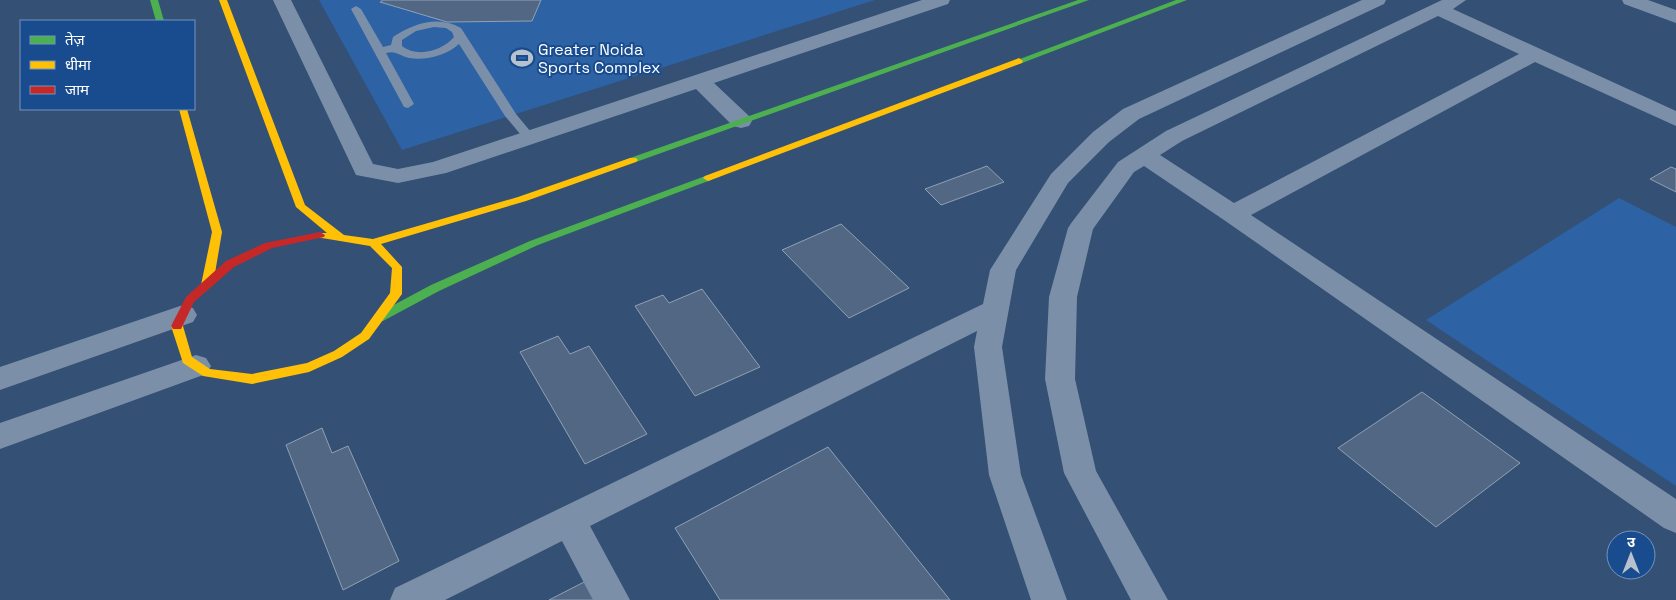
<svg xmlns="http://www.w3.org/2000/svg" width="1676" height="600" font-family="'Space Grotesk','Noto Sans Devanagari',sans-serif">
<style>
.green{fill:#2d62a5}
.building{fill:#516784;stroke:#90a1b5}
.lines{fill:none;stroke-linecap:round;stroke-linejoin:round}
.lane{fill:#7b90a8;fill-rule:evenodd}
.street{fill:#7b90a8;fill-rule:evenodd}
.fast{fill:#4caf50;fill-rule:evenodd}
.slow{fill:#ffc107;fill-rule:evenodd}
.jam{fill:#c62828;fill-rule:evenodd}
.labels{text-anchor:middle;stroke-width:4;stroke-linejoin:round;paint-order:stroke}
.far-poi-label{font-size:16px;fill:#fff;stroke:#194c8f;text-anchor:start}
</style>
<rect width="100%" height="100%" fill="#345074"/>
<g class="green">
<polygon points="319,0 875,0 402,150"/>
<polygon points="1619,198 1676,227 1676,486 1426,320"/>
</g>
<g class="building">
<polygon points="383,0 541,0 532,21 447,22 380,2"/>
<polygon points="987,166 1004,182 941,205 925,189"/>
<polygon points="1671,167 1676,169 1676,192 1650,179"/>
<polygon points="841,224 909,288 849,318 782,250"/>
<polygon points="702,289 760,367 695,396 635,306 663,295 669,303"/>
<polygon points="558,336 570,354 589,346 647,434 585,464 520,352"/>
<polygon points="1422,392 1520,463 1436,527 1338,448"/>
<polygon points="322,428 332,453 348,446 399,561 343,590 286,445"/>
<polygon points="828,447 950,600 720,600 675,528"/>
<polygon points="588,580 597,600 549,600"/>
</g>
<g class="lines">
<path class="lane" d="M356 6 361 9 383 47 391 45 393 37C414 23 438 15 461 28L516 114 536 138 534 141H526L505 116 459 44C447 55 426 61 409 58 400 56 396 50 386 53L414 104 408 108 404 107 351 9ZM434 27 446 28 452 32 454 37C442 51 417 58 402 46V40L416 31Z"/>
<g class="street">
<polygon points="273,0 291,0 373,164 398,169 433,162 922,0 950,0 948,4 714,83 749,116 752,121 749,126 741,128 733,126 696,89 446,173 398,183 356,175"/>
<polygon points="1362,0 1386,0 1384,4 1139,119 1109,142 1068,183 1016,270 1002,347 1021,475 1067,600 1031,600 989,475 974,347 977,331 590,526 630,600 593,600 562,541 445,600 390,600 395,588 983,304 990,270 1051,174 1093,132 1123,109"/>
<path d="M1442 0H1466L1453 9 1676 111V126L1535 62 1251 215 1676 499V533L1664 528 1224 220 1144 166 1134 172 1093 229 1077 297 1075 379 1096 471 1168 600H1131L1064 473 1045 379 1049 297 1068 228 1072 222 1118 162 1166 131ZM1438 16 1519 54 1234 203 1160 155 1182 141Z"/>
<polygon points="1622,0 1648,0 1676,10 1676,23 1624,4"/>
<polygon points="183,305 193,308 197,315 193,322 0,390 0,367"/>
<polygon points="196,355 206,358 211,366 206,374 0,449 0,423"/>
</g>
<g class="fast">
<polygon points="150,0 158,0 164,21 156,21"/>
<polygon points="1078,0 1089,0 636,162 630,162 628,160 630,158"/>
<polygon points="1176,0 1187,0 1022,63 1019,64 1015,61"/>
<polygon points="708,175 713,178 711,180 538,245 439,291 383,321 375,321 373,318 375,315 431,285 530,241"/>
</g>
<g class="slow">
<polygon points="219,0 227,0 305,205 344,235 373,239 518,197 630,158 636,158 638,160 636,162 526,201 381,244 402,267 402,294 369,339 342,357 309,372 252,384 203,376 183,363 171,326 173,323 181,323 183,326 192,357 210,369 252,374 307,363 334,351 361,333 390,293 392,268 370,246 316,237 315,235 316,233 327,233 296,207"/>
<polygon points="1019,58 1023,61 1022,63 711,180 708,181 703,178 705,176"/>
<polygon points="179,109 187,109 222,232 213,285 207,289 201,285 212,232"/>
</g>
<polygon class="jam" points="320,232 325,235 324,237 272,248 234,267 194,302 181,329 173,329 171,326 186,297 226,261 265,243"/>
</g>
<defs>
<g id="stadium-bare" transform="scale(1.725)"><path d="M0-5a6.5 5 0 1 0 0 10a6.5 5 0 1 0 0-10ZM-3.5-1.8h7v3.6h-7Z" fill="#b8c2ce" stroke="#194c8f" stroke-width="2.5" paint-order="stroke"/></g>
</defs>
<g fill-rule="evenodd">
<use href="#stadium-bare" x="522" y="58"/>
</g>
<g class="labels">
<g class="far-poi-label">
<text x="538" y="55">Greater Noida<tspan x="538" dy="18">Sports Complex</tspan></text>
</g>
</g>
<rect x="20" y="20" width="175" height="90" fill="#194c8f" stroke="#7594bc"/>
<rect x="30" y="36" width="25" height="8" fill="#4caf50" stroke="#7594bc"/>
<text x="65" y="45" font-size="15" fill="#ffffff">तेज़</text>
<rect x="30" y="61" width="25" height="8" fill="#ffc107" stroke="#7594bc"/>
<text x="65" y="70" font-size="15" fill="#ffffff">धीमा</text>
<rect x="30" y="86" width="25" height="8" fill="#c62828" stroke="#7594bc"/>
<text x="65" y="95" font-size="15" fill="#ffffff">जाम</text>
<g transform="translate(1631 555)"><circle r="24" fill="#194c8f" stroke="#7594bc"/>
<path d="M0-4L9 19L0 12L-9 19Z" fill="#b8c2ce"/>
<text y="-8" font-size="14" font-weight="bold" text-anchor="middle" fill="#ffffff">उ</text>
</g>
</svg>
